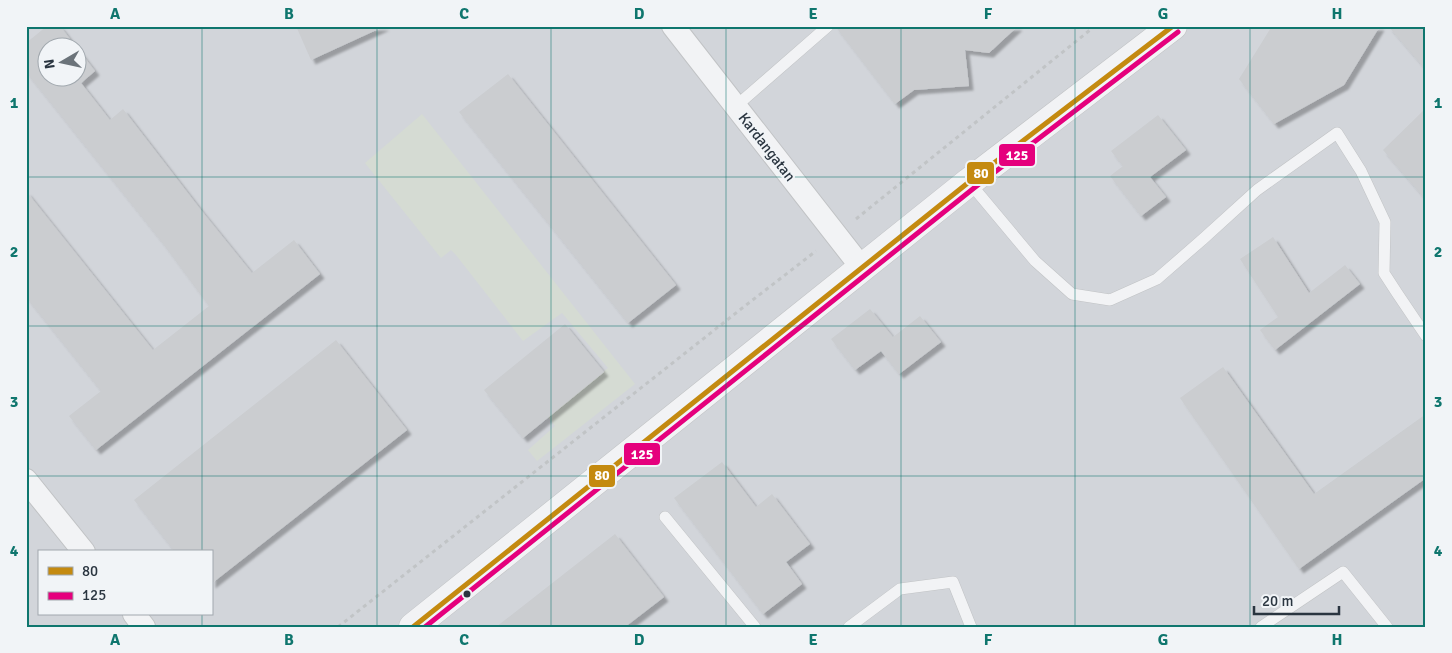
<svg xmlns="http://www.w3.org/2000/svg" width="1452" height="653" font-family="Signika,sans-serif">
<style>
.built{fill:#d2d5da;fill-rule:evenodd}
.green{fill:#d5dbd3}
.building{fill:#cbcdd0;filter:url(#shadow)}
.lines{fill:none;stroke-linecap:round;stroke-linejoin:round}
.service-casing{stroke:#c1c3c5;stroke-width:12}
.minor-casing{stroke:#c1c3c5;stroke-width:24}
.tertiary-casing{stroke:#c1c3c5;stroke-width:29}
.path{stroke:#c1c4c6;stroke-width:3;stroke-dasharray:4 4;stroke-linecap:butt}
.service{stroke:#f2f3f5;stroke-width:11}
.minor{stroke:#f2f3f5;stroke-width:22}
.tertiary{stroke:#f2f3f5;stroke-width:28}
.bus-1-casing{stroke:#f1f4f7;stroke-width:9}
.bus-2-casing{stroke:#f1f4f7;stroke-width:9}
.bus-1{stroke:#c48a10;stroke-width:5}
.bus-2{stroke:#e5007d;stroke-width:5}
.grid{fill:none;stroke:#0f766e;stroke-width:1;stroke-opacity:0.55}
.bus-dot{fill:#2a3540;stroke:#f1f4f7;stroke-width:2}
.labels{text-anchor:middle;stroke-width:4.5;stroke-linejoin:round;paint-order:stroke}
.street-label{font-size:15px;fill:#2a3540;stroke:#f1f4f7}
.line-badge{stroke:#f1f4f7;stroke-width:2}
.badge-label{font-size:14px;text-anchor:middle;font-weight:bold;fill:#fff}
.neatline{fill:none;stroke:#0f766e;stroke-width:2}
.grid-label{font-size:16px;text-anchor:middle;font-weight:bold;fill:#0f766e}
</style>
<defs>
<filter id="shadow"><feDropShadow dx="4.5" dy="4.5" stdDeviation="1" flood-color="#0004"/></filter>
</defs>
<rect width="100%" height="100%" fill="#e3e5e7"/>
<path class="built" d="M26 26H1426V627H26ZM48 48H78V78H48ZM39 552H211V614H39Z"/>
<polygon class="green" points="422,114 635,384 537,461 528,450 555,426 548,417 608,368 562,313 523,341 456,255 451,250 441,258 365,163"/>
<g class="building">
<polygon points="47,26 60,26 77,48 48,48 48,78 78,78 78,49 95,71 81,83 110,120 123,109 201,210 252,273 294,240 320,274 96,450 69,416 101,391 26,297 26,191 153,350 209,306 161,241 26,72 26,43"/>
<polygon points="296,26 385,26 311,60"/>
<polygon points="835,26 1018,26 989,53 965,50 969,86 914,90 895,104"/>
<polygon points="1272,26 1380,26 1344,85 1274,124 1239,79"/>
<polygon points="1388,26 1426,26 1426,70"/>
<polygon points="508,74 676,285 628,323 459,112"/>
<polygon points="1426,108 1426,200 1383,150"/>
<polygon points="1158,115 1186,150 1150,177 1166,197 1141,216 1110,176 1123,166 1111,151"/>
<polygon points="1273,237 1309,293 1345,265 1360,284 1275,350 1260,330 1278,317 1240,259"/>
<polygon points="870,309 893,337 920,316 941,342 899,374 881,351 855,370 831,339"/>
<polygon points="565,324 604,372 523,438 484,390"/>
<polygon points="336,340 407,430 211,584 211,552 175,552 134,500"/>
<polygon points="1223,367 1314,494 1426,414 1426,478 1299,569 1180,398"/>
<polygon points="722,462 756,507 772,494 810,544 786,562 802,584 763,614 674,498"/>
<polygon points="615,534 664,597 625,627 496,627"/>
</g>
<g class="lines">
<g class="service-casing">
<g id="service">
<polyline points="735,107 828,26"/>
<polyline points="969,182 1035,261 1072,294 1110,300 1157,279 1203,239 1257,190 1337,133 1361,171 1385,222 1384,273 1397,293 1426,336"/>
<polyline points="665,517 755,627"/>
<polyline points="849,627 900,589 953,582 971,627"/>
<polyline points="1261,627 1343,572 1387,627"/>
</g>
</g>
<g class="minor-casing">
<g id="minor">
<polyline points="673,26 862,268"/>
<polyline points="26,480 84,552"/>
<polyline points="134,614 144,627"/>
</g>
</g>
<g class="tertiary-casing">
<polyline id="tertiary" points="413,627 969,182 1173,26"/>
</g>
<g class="path">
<polyline points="856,219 1095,26"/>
<polyline points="338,627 741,309 816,251"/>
</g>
<use href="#service" class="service"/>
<use href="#minor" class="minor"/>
<use href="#tertiary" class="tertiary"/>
<g class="bus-1-casing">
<polyline id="bus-1" points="413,627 969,182 1173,26"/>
</g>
<g class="bus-2-casing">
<polyline id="bus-2" points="425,627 974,188 1178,32"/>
</g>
<use href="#bus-1" class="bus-1"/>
<use href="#bus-2" class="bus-2"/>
</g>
<path class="grid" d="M202 26V552M377 26V627M551 26V627M726 26V627M901 26V627M1075 26V627M1250 26V627M26 177H1426M26 326H1426M26 476H1426M202 614V627"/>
<circle class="bus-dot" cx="467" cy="594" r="4.5"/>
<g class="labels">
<g class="street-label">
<text transform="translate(767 147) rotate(52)" y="5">Kardangatan</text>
</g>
</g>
<g class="line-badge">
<rect x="998" y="143" width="38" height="24" rx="5" fill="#e5007d"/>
<rect x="966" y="161" width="29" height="24" rx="5" fill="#c48a10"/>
<rect x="623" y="442" width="38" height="24" rx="5" fill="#e5007d"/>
<rect x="588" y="464" width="28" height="24" rx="5" fill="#c48a10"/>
</g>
<g class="badge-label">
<text x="1017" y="160">125</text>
<text x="981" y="178">80</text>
<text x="642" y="459">125</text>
<text x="602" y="480">80</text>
</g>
<rect width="1452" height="653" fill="none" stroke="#f1f4f7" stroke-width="55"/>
<rect x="38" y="550" width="175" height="65" fill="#f1f4f7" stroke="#a1a8ae"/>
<rect x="48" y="567" width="25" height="8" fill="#c48a10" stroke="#a1a8ae"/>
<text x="82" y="576" font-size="15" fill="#2a3540">80</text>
<rect x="48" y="592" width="25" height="8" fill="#e5007d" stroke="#a1a8ae"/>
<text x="82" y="600" font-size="15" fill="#2a3540">125</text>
<g transform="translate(62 62) rotate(261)"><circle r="24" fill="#f1f4f7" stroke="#a1a8ae"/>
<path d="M0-4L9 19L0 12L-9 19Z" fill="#6b737a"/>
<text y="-8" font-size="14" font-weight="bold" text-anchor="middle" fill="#2a3540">N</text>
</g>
<path d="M1254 606v8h85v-8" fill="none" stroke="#2a3540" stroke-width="2.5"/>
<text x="1262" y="606" font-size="15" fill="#2a3540" stroke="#f1f4f7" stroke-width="4" paint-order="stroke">20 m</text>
<rect x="28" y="28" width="1396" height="598" class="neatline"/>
<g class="grid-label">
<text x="115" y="19">A</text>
<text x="289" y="19">B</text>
<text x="464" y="19">C</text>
<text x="639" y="19">D</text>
<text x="813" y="19">E</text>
<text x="988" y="19">F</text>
<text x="1163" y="19">G</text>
<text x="1337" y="19">H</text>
<text x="14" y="108">1</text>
<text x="1438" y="108">1</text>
<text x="14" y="257">2</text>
<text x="1438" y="257">2</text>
<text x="14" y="407">3</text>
<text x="1438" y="407">3</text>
<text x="14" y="556">4</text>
<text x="1438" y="556">4</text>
<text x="115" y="645">A</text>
<text x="289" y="645">B</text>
<text x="464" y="645">C</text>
<text x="639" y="645">D</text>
<text x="813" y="645">E</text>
<text x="988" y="645">F</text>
<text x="1163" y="645">G</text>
<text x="1337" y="645">H</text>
</g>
</svg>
